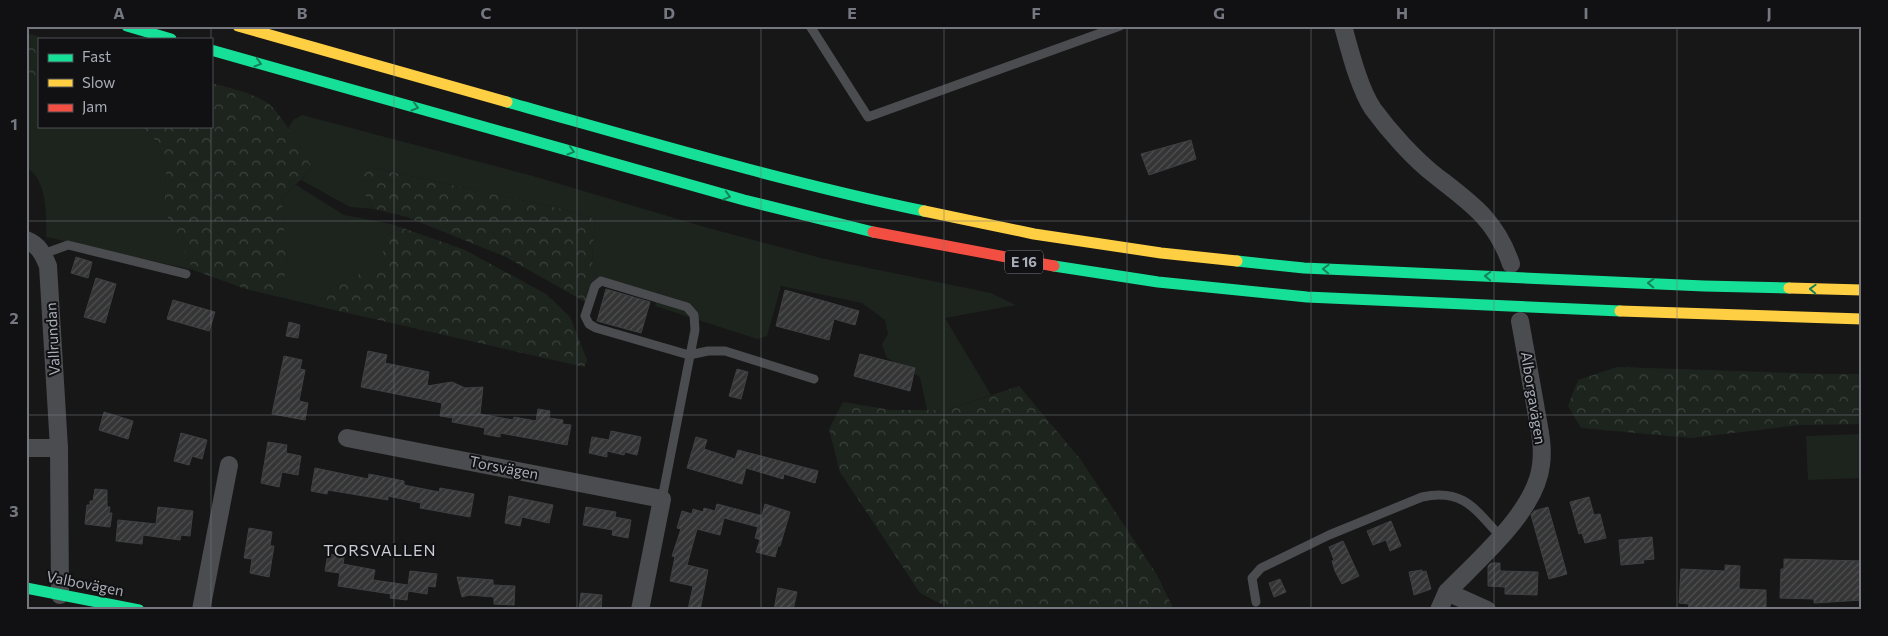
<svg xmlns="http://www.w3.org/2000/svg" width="1888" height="636" font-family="Commissioner,sans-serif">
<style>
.grass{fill:#1d241e}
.forest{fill:url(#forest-crowns)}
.building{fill:url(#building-hatch);stroke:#3f4043}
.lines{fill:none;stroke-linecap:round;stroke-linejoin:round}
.lane{stroke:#4b4c50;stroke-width:9}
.street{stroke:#4b4c50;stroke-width:18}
.fast{stroke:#16e098;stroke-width:11}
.slow{stroke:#ffcf43;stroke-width:11}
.jam{stroke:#f24e42;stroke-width:11}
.oneway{stroke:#14835c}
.grid{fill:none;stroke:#757880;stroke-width:1;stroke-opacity:0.55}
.labels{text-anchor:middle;stroke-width:4;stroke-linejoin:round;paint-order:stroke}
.shield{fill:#111113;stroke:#7b7e86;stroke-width:1}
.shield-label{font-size:14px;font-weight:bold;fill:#a8adb8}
.street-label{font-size:15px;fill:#a8adb8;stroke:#111113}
.neighbourhood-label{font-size:16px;letter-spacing:1px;fill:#c9ccd4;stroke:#111113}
.neatline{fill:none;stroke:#757880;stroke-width:2}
.grid-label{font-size:16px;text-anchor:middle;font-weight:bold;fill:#757880}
</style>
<defs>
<pattern id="forest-crowns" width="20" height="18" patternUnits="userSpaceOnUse" patternTransform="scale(1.25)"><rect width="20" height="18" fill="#1d241e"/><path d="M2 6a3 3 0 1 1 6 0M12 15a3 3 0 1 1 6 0" fill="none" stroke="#3b413d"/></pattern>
<pattern id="building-hatch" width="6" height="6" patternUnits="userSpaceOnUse" patternTransform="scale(1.25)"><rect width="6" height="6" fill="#353536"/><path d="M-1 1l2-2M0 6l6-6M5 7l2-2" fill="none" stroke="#4f5051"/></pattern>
</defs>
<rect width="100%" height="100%" fill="#171717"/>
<g class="grass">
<path d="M26 84 39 88V126H141L158 143 166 169 164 210 193 270 46 237C47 219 47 176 26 168Z"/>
<polygon points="302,115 533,176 708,228 825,259 991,293 1016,305 945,318 991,395 948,410 927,410 920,377 887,358 882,344 888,334 885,320 862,303 781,286 767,336 757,339 655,306 657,296 597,280 592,261 595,219 562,209 374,168 369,202 374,209 350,207 301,180 313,168 288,128 293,120"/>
<polygon points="296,185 344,215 391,224 400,227 383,238 383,253 375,266 326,291 317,306 275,296 287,271 282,198"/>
<polygon points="1862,434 1862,478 1808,480 1806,436"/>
</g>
<g class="forest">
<polygon points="26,33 46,39 39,39 39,88 26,84"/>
<path d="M211 83C230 88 250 92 266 102 278 108 304 154 313 168L282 198 287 271 275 296 246 289 193 270 164 210 166 169 158 143 141 126H211Z"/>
<polygon points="373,168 562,209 595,219 592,261 597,280 587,303 506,257 407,217 374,209 364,193 361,176"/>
<polygon points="400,227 465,250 546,294 570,317 587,360 584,367 317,306 326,291 375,266 383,253 383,238"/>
<polygon points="1617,367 1826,374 1862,374 1862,424 1800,425 1691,438 1581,428 1568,406 1578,380"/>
<polygon points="1019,386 1081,460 1157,575 1174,610 953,610 920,593 840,472 829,429 843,402 891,410 948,410"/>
</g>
<g class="building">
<polygon points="1191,140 1196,159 1149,175 1141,154"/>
<polygon points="76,257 92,262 88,278 71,273"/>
<polygon points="96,278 116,284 105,323 84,317"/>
<polygon points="606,289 650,302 641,333 597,321"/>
<polygon points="785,290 859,311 855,325 834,319 829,340 776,326"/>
<polygon points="173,300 215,312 209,331 167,319"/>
<polygon points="289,322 300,325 298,338 286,336"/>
<polygon points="368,351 387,355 385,363 429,372 427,386 452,382 465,388 483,387 480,414 513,420 514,417 536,421 538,409 550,411 549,418 563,420 562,424 571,425 567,445 500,433 500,437 484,434 485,428 452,422 453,418 440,416 442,403 361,387"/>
<polygon points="860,354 915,368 910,391 854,376"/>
<polygon points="284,356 302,360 300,369 305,370 299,401 308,403 305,420 272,414"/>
<polygon points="737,369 748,372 741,399 729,396"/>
<polygon points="104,412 133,421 128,439 99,430"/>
<polygon points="611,431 641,437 637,455 625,452 624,455 607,451 607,457 589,453 592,437 609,440"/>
<polygon points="181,433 207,440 202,459 192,456 189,465 174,461"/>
<polygon points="696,437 707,440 704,449 735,459 738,450 818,471 815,483 784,474 783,479 746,468 742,484 687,468"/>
<polygon points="268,442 287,445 286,453 301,456 298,475 282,472 279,487 261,483"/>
<polygon points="315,468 368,479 369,474 404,481 404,485 439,492 440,488 474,494 470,517 420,508 421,503 388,496 388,500 328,490 327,494 311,491"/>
<polygon points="95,489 107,490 107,507 110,507 109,513 112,513 110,527 85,524 87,505 90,505 90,501 93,501"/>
<polygon points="509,496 553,505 549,523 522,517 520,526 505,523"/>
<polygon points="1589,497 1594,515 1600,514 1606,538 1585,543 1582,533 1579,534 1570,502"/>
<polygon points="717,504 759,515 762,515 765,504 790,512 780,546 778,546 775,557 756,552 760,540 755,538 758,527 724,518 720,535 697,529 687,565 708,570 700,610 688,610 693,586 670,581 675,557 672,556 681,529 677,528 682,511 692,514 693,509 703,512 704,508 715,511"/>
<polygon points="158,507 193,511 190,536 181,535 180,540 143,535 142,544 116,541 118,520 156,524"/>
<polygon points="586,507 616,512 615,517 631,520 628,538 612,535 613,530 583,525"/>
<polygon points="1548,507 1567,574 1549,579 1531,515 1534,511"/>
<polygon points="1391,521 1401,546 1390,551 1386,540 1373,545 1367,531"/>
<polygon points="249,528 272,532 270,546 274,546 269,577 250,573 252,559 244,558"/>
<polygon points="1652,537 1654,559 1643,560 1644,563 1621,565 1619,540"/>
<polygon points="1343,541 1359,576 1342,584 1335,571 1332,561 1334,560 1329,547"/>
<polygon points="328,554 344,557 343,564 375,570 373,580 408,585 410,571 437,574 435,587 428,586 427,594 408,591 407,600 390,598 391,594 338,586 340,573 325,571"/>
<polygon points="1784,559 1862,561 1862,600 1814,603 1814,599 1780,598 1781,569 1784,569"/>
<polygon points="1491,563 1500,563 1500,571 1538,572 1537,595 1505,594 1505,587 1488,586 1488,566"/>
<polygon points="1725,565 1740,566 1739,589 1766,590 1766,608 1711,607 1711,610 1688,610 1689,604 1679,603 1681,569 1725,571"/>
<polygon points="1422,570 1422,572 1426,571 1431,589 1414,595 1409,572"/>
<polygon points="457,577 493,580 493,585 515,586 514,605 494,604 494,597 469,595 462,597"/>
<polygon points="1280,579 1286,592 1274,597 1269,583"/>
<polygon points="778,588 797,592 793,610 774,610"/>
<polygon points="581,593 602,595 601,610 579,610"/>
</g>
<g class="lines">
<g class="lane">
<polyline points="810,26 868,117 1120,26"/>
<polyline points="43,254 68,245 186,274"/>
<polyline points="662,499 695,330 694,315 687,307 601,281 595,286 585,316 589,324 596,328 689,355 708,351 725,351 814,379"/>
<path d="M1256 602 1252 578 1261 568 1329 535 1422 497C1463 488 1475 509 1501 537"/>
</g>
<g class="street">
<path d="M1343 26C1350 51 1359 88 1373 109 1389 131 1414 159 1436 176 1471 203 1496 220 1511 264"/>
<path d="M26 240C39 245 43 254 48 266L59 448 60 595"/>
<polyline points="347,438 662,499 640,610"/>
<polyline points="26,448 59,448"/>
<path d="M1447 592C1479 559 1536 511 1541 465 1544 444 1538 424 1535 404 1530 377 1525 349 1520 321"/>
<polyline points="201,610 229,465"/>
<polyline points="1439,610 1447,592 1487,610"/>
</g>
<g class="fast">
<polyline points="127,26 171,39"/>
<polyline points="211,50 744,200 873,232"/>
<path d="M507 102C646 141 784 182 924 211"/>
<polyline points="1237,261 1304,268 1704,286 1789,288"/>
<polyline points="1054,266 1158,282 1307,297 1620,311"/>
<polyline points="26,588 139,610"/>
</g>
<g class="slow">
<polyline points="238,26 507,102"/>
<polyline points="924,211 1034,234 1161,253 1237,261"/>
<polyline points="1789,288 1862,290"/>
<polyline points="1620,311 1862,319"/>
</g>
<polyline class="jam" points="873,232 1054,266"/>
</g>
<defs><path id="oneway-chevron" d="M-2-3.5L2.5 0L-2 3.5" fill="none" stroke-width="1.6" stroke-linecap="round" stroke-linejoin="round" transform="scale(1.25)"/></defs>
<g class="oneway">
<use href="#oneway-chevron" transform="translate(258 63) rotate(16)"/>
<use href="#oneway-chevron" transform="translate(415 107) rotate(16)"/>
<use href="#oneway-chevron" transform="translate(571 151) rotate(16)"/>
<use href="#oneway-chevron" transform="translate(727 196) rotate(16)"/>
<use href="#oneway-chevron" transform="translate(1326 269) rotate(-178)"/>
<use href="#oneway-chevron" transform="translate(1488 276) rotate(-178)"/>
<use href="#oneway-chevron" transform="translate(1651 283) rotate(-178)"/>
<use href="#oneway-chevron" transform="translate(1813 289) rotate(-178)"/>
</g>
<path class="grid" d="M211 26V39M394 26V610M577 26V610M761 26V610M944 26V610M1127 26V610M1311 26V610M1494 26V610M1677 26V610M211 126V610M26 221H1862M26 415H1862"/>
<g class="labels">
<rect class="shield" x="1005" y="250.5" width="38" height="23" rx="4"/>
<g class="shield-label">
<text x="1024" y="267">E 16</text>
</g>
<g class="street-label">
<text transform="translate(53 339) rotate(-93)" y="5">Vallrundan</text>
<text transform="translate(1533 398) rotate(81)" y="5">Alborgavägen</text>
<text transform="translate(504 468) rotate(11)" y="5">Torsvägen</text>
<text transform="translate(85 584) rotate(11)" y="5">Valbovägen</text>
</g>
<g class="neighbourhood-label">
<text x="380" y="556">TORSVALLEN</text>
</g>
</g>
<rect width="1888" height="636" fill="none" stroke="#111113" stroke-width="55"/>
<rect x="38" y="38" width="175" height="90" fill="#111113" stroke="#4d4f55"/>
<rect x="48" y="54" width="25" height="8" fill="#16e098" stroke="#4d4f55"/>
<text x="82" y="62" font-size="15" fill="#a8adb8">Fast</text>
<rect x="48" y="79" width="25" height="8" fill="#ffcf43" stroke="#4d4f55"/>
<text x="82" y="88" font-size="15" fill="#a8adb8">Slow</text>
<rect x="48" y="104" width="25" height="8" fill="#f24e42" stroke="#4d4f55"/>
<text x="82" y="112" font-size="15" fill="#a8adb8">Jam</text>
<rect x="28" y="28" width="1832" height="580" class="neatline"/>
<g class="grid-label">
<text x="119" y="19">A</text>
<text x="302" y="19">B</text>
<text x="486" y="19">C</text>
<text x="669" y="19">D</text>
<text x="852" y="19">E</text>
<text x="1036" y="19">F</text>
<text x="1219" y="19">G</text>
<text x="1402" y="19">H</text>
<text x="1586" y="19">I</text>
<text x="1769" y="19">J</text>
<text x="14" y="130">1</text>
<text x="14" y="324">2</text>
<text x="14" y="517">3</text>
</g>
</svg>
